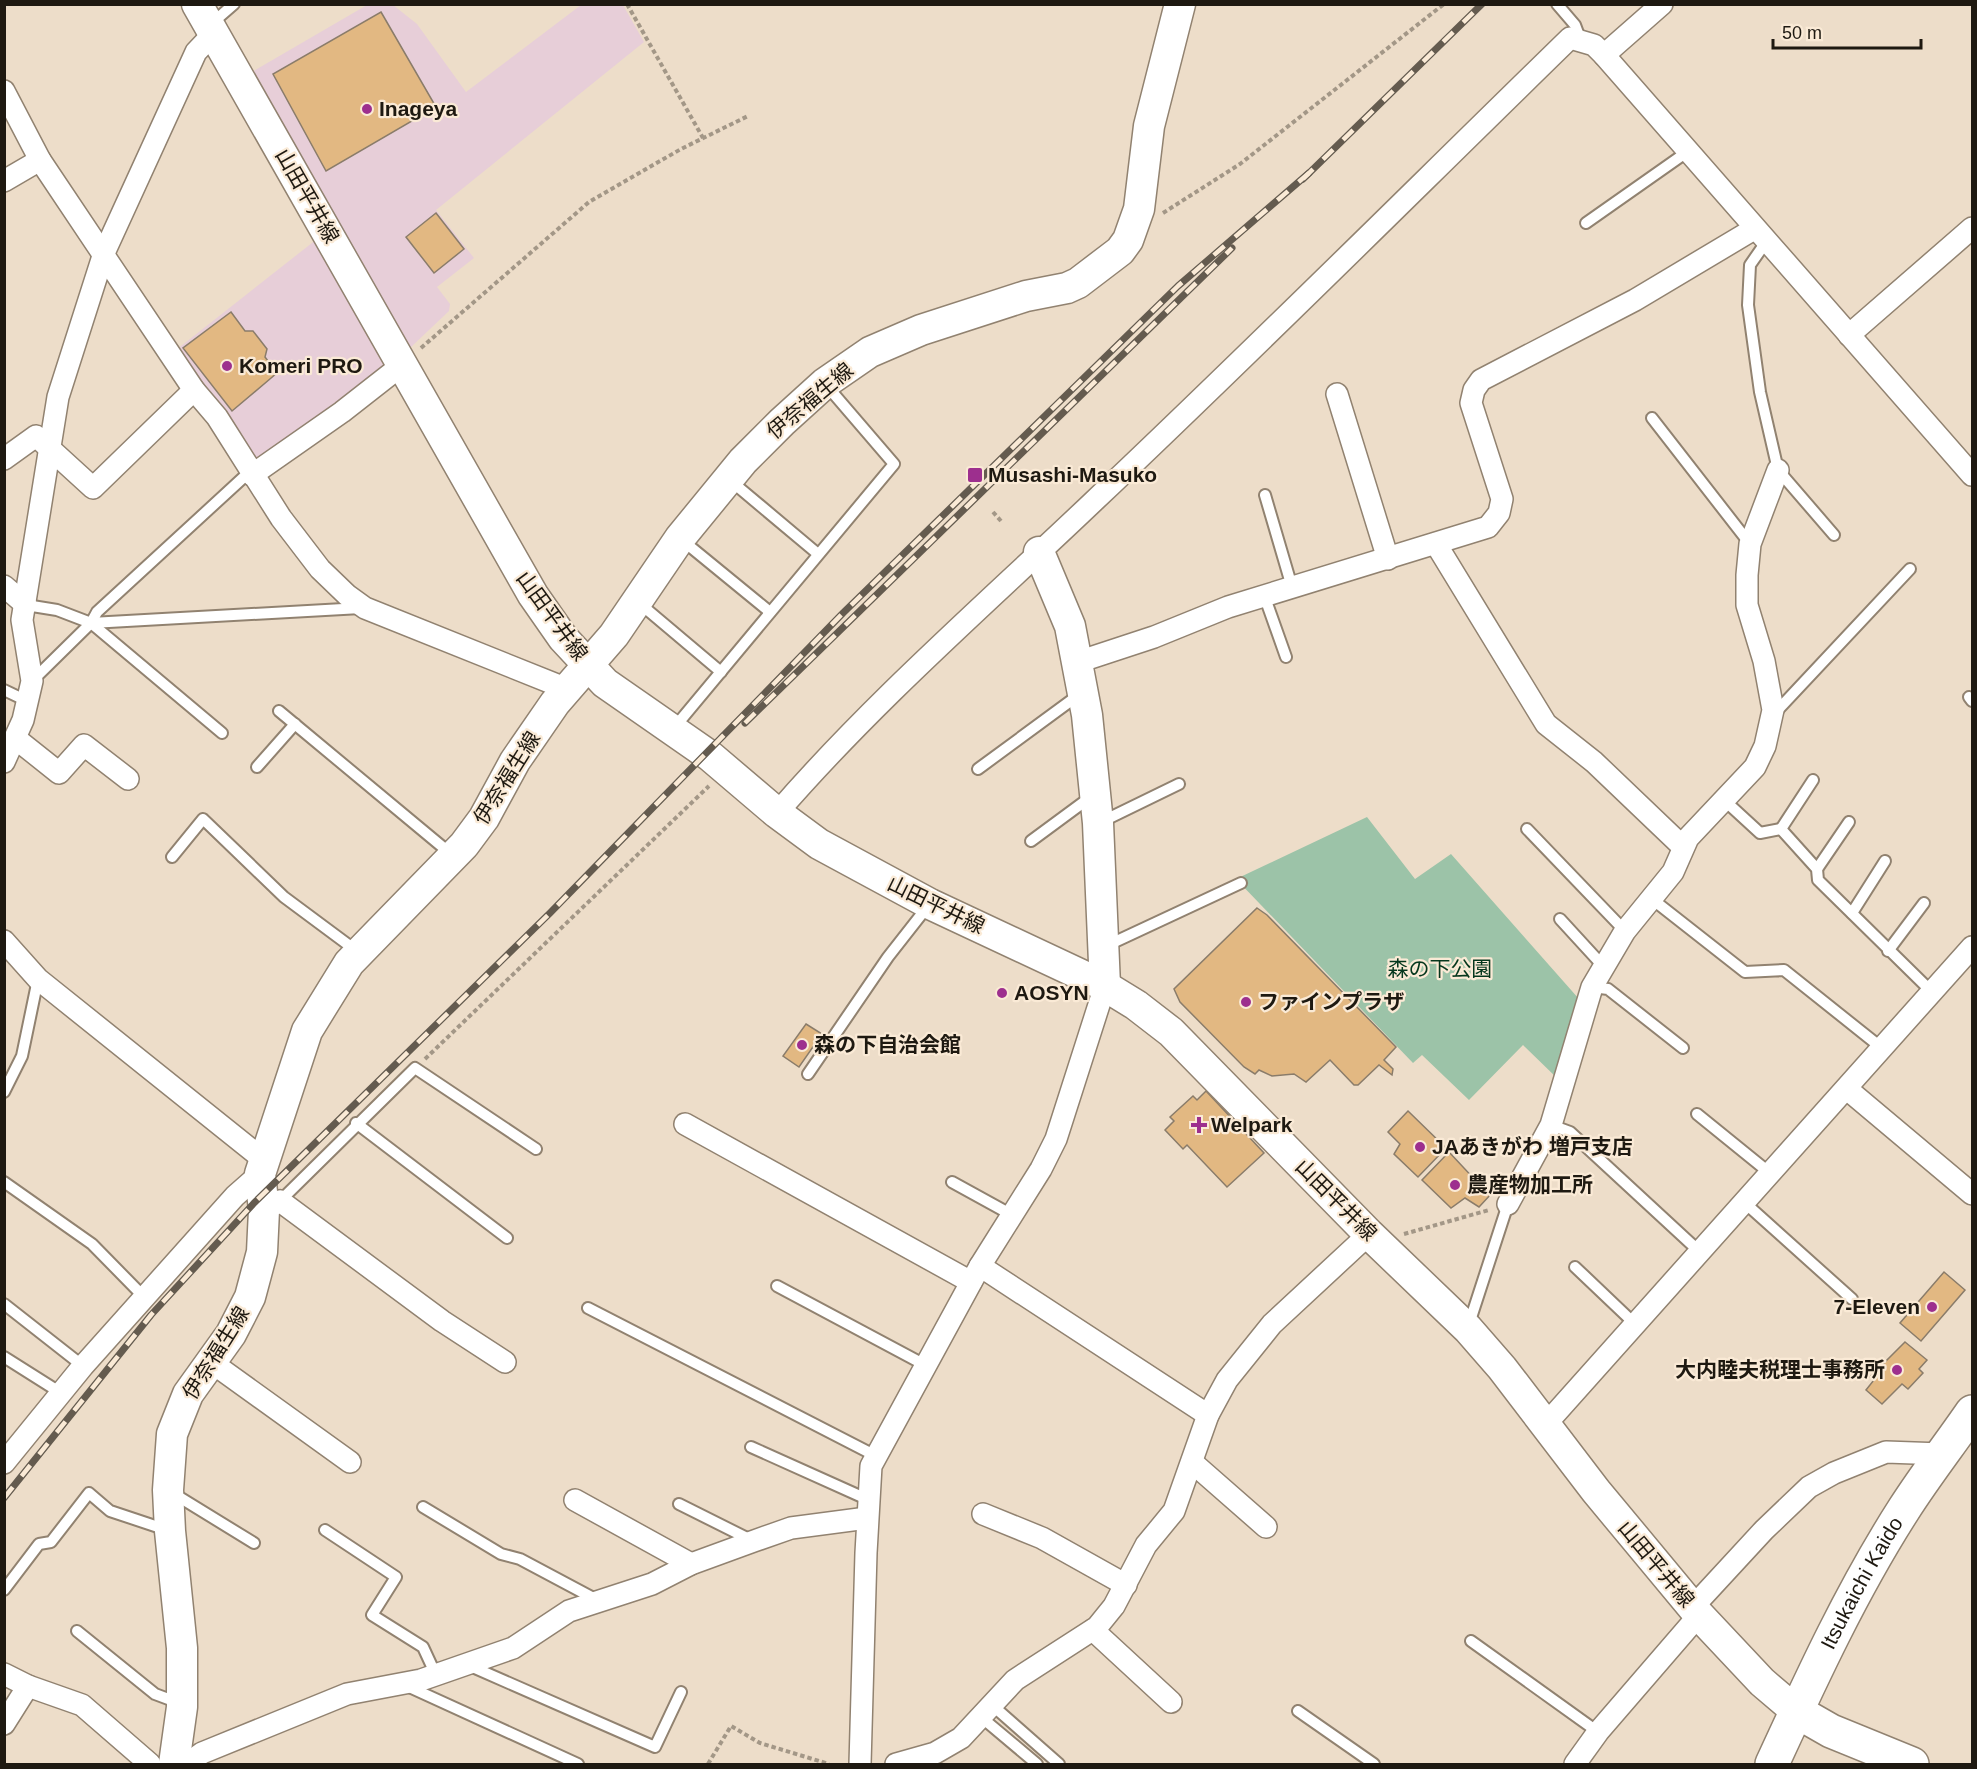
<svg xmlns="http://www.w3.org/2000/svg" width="1977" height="1769" font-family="Helvetica,'Noto Sans JP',sans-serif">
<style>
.commercial{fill:#e7ced8}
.green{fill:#9cc3a8}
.building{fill:#e2b882;stroke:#8a7c6a;stroke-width:1.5}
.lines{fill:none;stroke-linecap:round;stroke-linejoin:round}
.lane-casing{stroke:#918270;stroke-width:14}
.street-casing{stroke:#918270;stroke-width:24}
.secondary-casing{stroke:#918270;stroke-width:33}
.primary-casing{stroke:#918270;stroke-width:36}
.path{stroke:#a39787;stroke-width:4;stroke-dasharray:4.5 3;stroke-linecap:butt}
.lane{stroke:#fff;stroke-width:10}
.street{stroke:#fff;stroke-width:21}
.secondary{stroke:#fff;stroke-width:30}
.primary{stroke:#fff;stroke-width:33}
.rail-casing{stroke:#645b4f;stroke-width:7}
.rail{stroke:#faead6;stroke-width:4.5;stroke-dasharray:14;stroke-linecap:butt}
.poi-dot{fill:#9d2f8e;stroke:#faead6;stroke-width:2}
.labels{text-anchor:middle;stroke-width:4.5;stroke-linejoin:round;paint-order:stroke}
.poi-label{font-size:21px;font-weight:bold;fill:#1e1911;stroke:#faead6;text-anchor:start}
.street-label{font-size:21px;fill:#1e1911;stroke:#faead6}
.park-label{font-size:21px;fill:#05371d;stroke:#faead6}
</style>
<rect width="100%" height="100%" fill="#edddc9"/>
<g class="commercial">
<polygon points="367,5 393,5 417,24 466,92 581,5 623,5 644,42 436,210 474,258 437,287 450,304 449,311 410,348 252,72"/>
<polygon points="317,239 388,367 259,461 251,459 176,350"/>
</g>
<polygon class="green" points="1367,817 1415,879 1451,854 1579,999 1559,1080 1523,1045 1469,1100 1422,1055 1413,1063 1236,879"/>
<g class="building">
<polygon points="381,12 436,107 326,171 273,74"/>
<polygon points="436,213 464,249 434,273 406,237"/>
<polygon points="231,312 245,331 253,331 267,349 265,357 277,373 232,411 183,348"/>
<polygon points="1257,908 1267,915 1396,1047 1384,1060 1393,1069 1392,1075 1379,1065 1358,1085 1354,1085 1330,1060 1306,1082 1294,1074 1272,1076 1259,1070 1255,1074 1244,1067 1180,1002 1174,989"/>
<polygon points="806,1024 822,1034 799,1067 783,1056"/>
<polygon points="1206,1091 1264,1153 1227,1187 1187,1145 1183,1149 1165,1130 1174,1121 1170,1117 1193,1096 1197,1100"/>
<polygon points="1408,1111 1446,1148 1418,1177 1394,1154 1400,1144 1388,1132"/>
<polygon points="1449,1152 1477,1182 1493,1192 1479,1207 1465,1198 1451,1208 1422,1180"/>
<polygon points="1944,1272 1965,1290 1921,1341 1900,1323"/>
<polygon points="1905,1342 1927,1360 1919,1369 1923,1373 1908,1389 1902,1384 1882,1404 1866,1390 1874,1380 1870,1377"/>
</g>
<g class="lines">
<g class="lane-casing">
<g id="lane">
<polyline points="1557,4 1575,25 1581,41"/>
<polyline points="211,24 234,4"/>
<polyline points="1586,223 1687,152"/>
<polyline points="1766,242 1750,265 1748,305 1760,392 1778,470 1834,535"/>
<polyline points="1652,418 1750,544"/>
<polyline points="731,481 818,554"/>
<polyline points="1265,495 1292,587"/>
<polyline points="682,540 770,612"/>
<polyline points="1264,595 1286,657"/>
<polyline points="638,602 721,672"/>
<polyline points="26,605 57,610 91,623 222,733"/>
<polyline points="91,623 361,608"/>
<polyline points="32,681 91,623 97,612 245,476 252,475"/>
<polyline points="4,690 27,701"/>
<polyline points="1969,697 1972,701"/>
<polyline points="279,711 451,854"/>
<polyline points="1774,714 1910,569"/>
<polyline points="674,728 894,464 827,386"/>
<polyline points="257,767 295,724"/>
<polyline points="978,769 1080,694"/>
<polyline points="1723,799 1760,833 1781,829 1817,869 1818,880 1933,993"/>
<polyline points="1101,822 1179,784"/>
<polyline points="1527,829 1625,931"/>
<polyline points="1781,829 1813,780"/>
<polyline points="1031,841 1092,796"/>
<polyline points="172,857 203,819 284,897 358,952"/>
<polyline points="1817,869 1849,822"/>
<polyline points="1652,899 1745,972 1784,970 1883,1049"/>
<polyline points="1852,913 1885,861"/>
<polyline points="1560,919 1604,967"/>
<polyline points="1106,946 1241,883"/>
<polyline points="1888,951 1924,903"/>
<polyline points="1592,987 1608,989 1683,1048"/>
<polyline points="808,1074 888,957 928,906"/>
<polyline points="4,1092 22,1056 38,979"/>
<polyline points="1697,1114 1771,1174"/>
<polyline points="356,1123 507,1238"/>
<polyline points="1551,1125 1570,1132 1701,1253"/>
<polyline points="4,1182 92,1244 144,1297"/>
<polyline points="952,1182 1012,1215"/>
<polyline points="280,1201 415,1068 536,1149"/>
<polyline points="1745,1203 1852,1299"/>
<polyline points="1575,1267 1636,1325"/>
<polyline points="777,1286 925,1365"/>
<polyline points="4,1304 83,1366"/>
<polyline points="588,1308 876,1456"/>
<polyline points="1468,1327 1508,1204"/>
<polyline points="4,1357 61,1393"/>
<polyline points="751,1447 869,1500"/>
<polyline points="171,1492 254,1543"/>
<polyline points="679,1504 751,1540"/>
<polyline points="423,1507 501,1554 520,1559 597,1600"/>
<polyline points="325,1530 396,1577 372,1615 423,1647 435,1673"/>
<polyline points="4,1590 39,1544 51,1542 89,1493 110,1511 167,1530"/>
<polyline points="77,1631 155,1694 179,1703"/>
<polyline points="1471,1641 1598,1732"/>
<polyline points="468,1665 655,1747 681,1692"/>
<polyline points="407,1686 578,1764"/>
<polyline points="992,1705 1059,1764"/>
<polyline points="1298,1711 1374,1764"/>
<polyline points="981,1717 1037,1764"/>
</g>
</g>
<g class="street-casing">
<g id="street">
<polyline points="1604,55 1662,4"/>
<polyline points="4,91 40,160 194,390 217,417 281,518 320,569 347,595 365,608 567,689"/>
<polyline points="4,181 40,160"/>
<polyline points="1849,335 1972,228"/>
<polyline points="1337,394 1388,559"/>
<polyline points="4,459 36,436 93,488 194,390"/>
<polyline points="252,475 342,412 402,365"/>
<polyline points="1436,544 1546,724 1594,762 1683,847"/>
<polyline points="4,586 26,605"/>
<polyline points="1078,662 1154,637 1228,607 1488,527 1499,513 1502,499 1471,403 1474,390 1481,380 1635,300 1754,229"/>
<polyline points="15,738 59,773 84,745 128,779"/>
<polyline points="4,762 23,720 32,681 22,620 58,397 104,253 196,52 214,33"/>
<path d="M777 813C874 701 987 603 1094 501 1255 349 1411 193 1570 38L1594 45 1604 55 1972 475"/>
<polyline points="4,941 38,979 264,1160"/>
<polyline points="1847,1089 1972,1194"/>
<polyline points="685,1124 971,1282"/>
<polyline points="1508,1204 1551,1125 1592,987 1625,931 1673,872 1688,838 1755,767 1765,746 1773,710 1764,661 1747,605 1747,575 1750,544 1778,470"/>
<polyline points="264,1210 280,1201 442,1321 505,1362"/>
<polyline points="980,1266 1208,1415"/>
<polyline points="211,1362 350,1462"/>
<polyline points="1546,1424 1972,947"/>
<polyline points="4,1463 83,1366 235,1196 260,1174"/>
<polyline points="1193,1463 1266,1527"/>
<polyline points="575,1500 691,1564"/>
<polyline points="983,1514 1042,1538 1126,1585"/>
<polyline points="1692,1608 1764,1530 1809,1487 1834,1473 1886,1452 1942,1454"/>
<polyline points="1093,1630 1171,1702"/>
<polyline points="4,1674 28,1686 82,1705 150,1764"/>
<polyline points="4,1724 28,1686"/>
<polyline points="187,1764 202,1753 347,1694 421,1680 513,1648 569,1611 652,1584 691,1564 754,1541 791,1528 867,1518"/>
<polyline points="860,1764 866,1553 871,1466 980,1266 1041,1169 1056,1139 1105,986"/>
<polyline points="896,1764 935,1753 961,1738 1015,1680 1097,1627 1114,1606 1146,1545 1174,1511 1208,1415 1227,1380 1272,1324 1369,1234"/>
<polyline points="1575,1764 1598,1732 1699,1615"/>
</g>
</g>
<g class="secondary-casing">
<g id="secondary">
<polyline points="197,4 533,595 563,638 605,683 710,756 777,813 819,844 930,904 1105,986 1136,1005 1171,1032 1369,1234 1468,1329 1502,1368 1596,1491 1699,1615 1762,1682 1796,1711"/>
<polyline points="1039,552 1070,626 1087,715 1098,823 1105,986"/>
<polyline points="174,1764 182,1707 182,1648 170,1531 168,1490 172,1434 188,1394 231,1334 250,1297 262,1252 264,1210 260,1174 307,1031 349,963 464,845 484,818 515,761 555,703 614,635 680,538 743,461 782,422 825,383 870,352 921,330 1026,296 1067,288 1078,283 1120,251 1128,240 1139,209 1149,126 1180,4"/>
</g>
</g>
<g class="primary-casing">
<g id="primary">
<polyline points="1796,1711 1831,1731 1912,1764"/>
<path id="s1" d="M1772 1764C1812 1677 1852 1590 1904 1509 1925 1476 1950 1444 1972 1412"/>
</g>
</g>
<g class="path">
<polyline points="627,4 703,138"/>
<polyline points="1163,213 1240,164 1444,4"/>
<polyline points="421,348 589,202 681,149 748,116"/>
<polyline points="993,512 1001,521"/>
<polyline points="425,1059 709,786"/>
<polyline points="1404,1234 1489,1210"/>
<polyline points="708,1764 731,1726 760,1743 829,1764"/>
</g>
<use href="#lane" class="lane"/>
<use href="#street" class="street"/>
<use href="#secondary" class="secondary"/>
<use href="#primary" class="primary"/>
<g class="rail-casing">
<g id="rail">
<polyline points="1303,179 1482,4"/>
<polyline points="745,723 1232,248"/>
<polyline points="4,1498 151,1315 254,1203 550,913 843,613 1178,286 1309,173"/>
</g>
</g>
<use href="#rail" class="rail"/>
</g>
<g class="poi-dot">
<circle cx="367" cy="109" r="6"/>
<circle cx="227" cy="366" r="6"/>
<rect x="967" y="467" width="16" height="16" rx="3"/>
<circle cx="1002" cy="993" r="6"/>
<circle cx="1246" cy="1002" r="6"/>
<circle cx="802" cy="1045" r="6"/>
<path d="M1196 1116h6v6h6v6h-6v6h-6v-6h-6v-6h6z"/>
<circle cx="1420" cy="1147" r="6"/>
<circle cx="1455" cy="1185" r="6"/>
<circle cx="1932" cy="1307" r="6"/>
<circle cx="1897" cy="1370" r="6"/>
</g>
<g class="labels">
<g class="poi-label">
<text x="379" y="116">Inageya</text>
<text x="239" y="373">Komeri PRO</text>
<text x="988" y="482">Musashi-Masuko</text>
<text x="1014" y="1000">AOSYN</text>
<text x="1258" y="1009">ファインプラザ</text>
<text x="814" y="1052">森の下自治会館</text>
<text x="1211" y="1132">Welpark</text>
<text x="1432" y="1154">JAあきがわ 増戸支店</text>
<text x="1467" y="1192">農産物加工所</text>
<text x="1920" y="1314" text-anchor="end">7-Eleven</text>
<text x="1885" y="1377" text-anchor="end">大内睦夫税理士事務所</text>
</g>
<g class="street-label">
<text transform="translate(307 196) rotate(60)" y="7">山田平井線</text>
<text transform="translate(810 401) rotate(-40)" y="7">伊奈福生線</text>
<text transform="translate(552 616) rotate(54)" y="7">山田平井線</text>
<text transform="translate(507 778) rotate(-58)" y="7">伊奈福生線</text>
<text transform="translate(936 905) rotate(26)" y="7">山田平井線</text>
<text transform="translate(1336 1200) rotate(45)" y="7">山田平井線</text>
<text transform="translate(216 1353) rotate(-58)" y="7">伊奈福生線</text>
<text transform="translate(1656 1564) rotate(50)" y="7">山田平井線</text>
<text dy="7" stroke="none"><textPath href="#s1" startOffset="202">Itsukaichi Kaido</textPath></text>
</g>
<g class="park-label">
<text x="1440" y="976">森の下公園</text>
</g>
</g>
<rect width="1977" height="1769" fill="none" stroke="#1e1911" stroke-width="12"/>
<path d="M1773 39v9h148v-9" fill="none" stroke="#1e1911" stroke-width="3"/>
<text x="1782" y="39" font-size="18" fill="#1e1911" stroke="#faead6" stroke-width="4.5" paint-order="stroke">50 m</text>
</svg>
